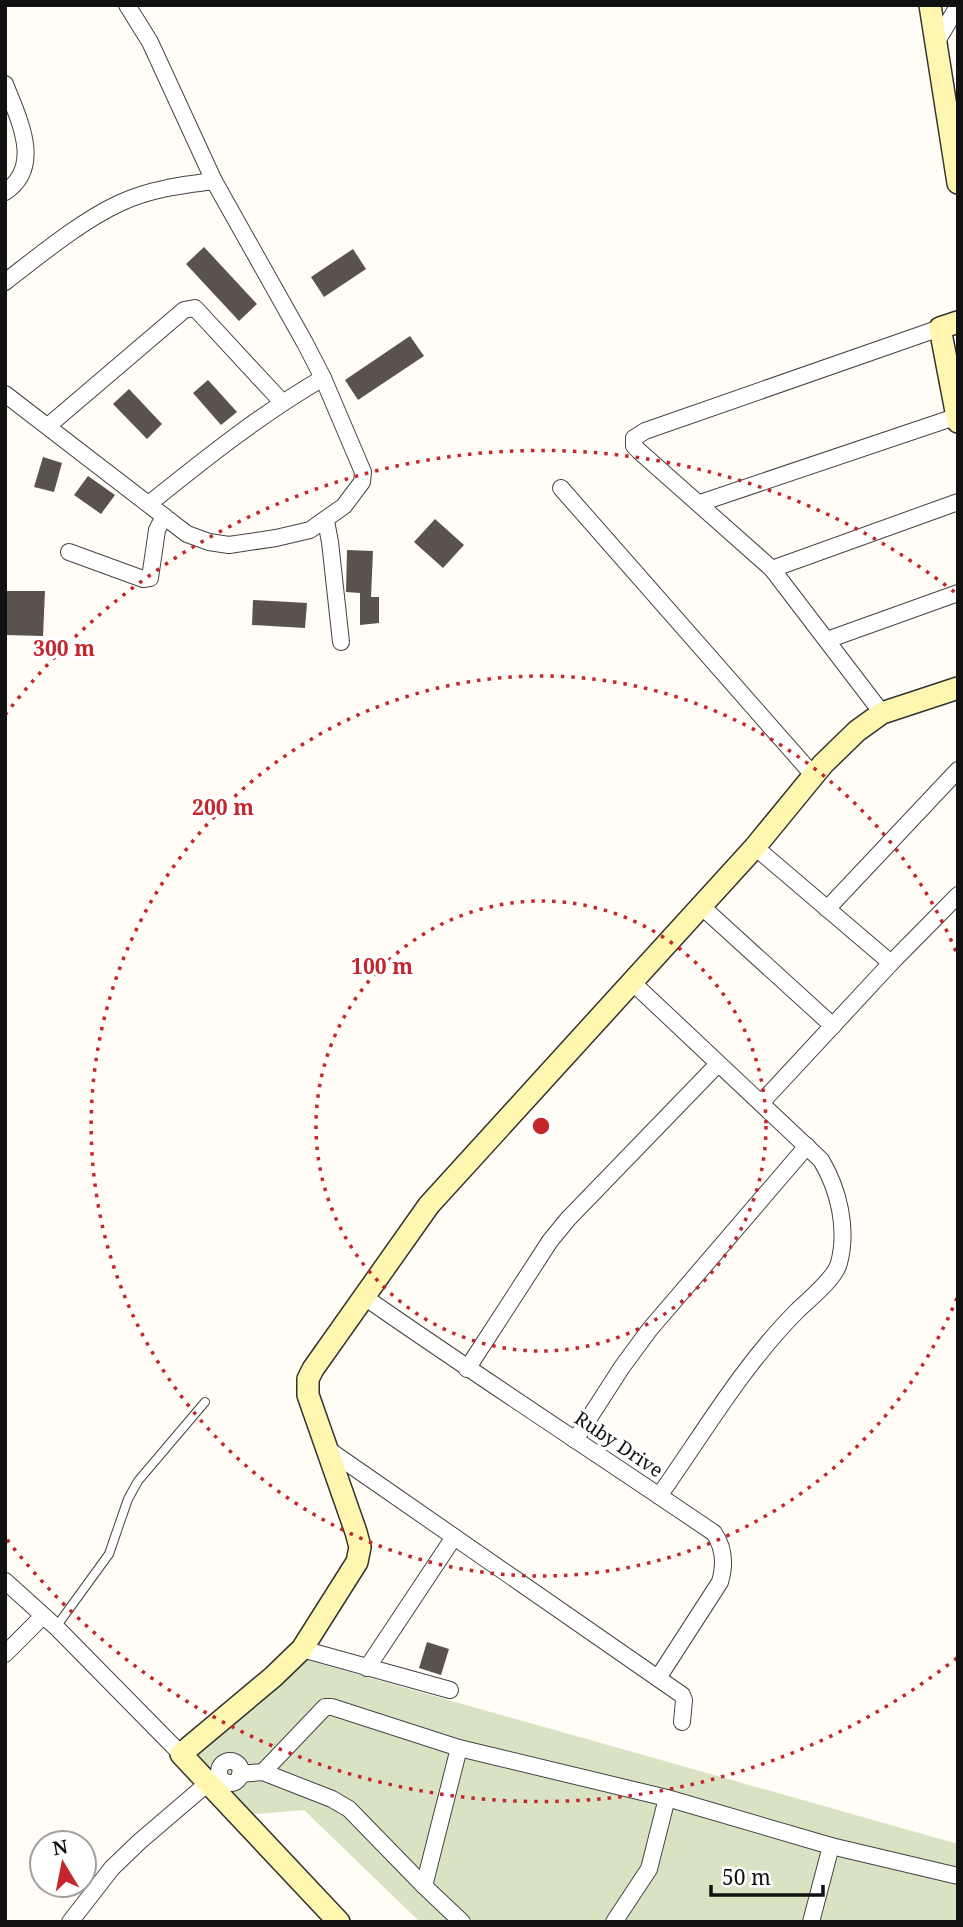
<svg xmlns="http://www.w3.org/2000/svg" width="963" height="1927" font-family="'Noto Serif',serif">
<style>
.cemetery{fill:#d9e3c4}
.building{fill:#5a524d}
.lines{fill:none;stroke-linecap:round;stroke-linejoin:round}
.lane-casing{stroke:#444;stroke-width:10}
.street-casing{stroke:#444;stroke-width:18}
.secondary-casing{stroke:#333;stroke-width:24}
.lane{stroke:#fff;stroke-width:8}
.street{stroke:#fff;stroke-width:16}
.secondary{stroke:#fff6b0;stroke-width:21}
.ring{fill:none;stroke:#c4262e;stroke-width:3.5;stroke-dasharray:3.5 7}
.labels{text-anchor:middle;stroke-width:7;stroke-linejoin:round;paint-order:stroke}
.street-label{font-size:19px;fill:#111;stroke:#fff}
.centre{fill:#c4262e;stroke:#fff;stroke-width:3.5}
.ring-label{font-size:21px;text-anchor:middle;font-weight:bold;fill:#c4262e;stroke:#fff;stroke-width:7;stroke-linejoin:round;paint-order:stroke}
</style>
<rect width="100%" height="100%" fill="#fffdf5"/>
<polygon class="cemetery" points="307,1660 958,1844 958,1922 420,1922 304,1810 245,1815 196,1755"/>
<g class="building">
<polygon points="204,247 257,304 239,321 186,264"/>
<polygon points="353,249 366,269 324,297 311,277"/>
<polygon points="410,336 424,356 358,400 345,380"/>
<polygon points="208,380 237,412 221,425 193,393"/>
<polygon points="129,389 162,424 147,439 113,404"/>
<polygon points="43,457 62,463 54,492 34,487"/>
<polygon points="88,476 115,495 101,514 74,495"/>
<polygon points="435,519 464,545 443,568 414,542"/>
<polygon points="347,550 373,551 371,597 379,597 379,623 360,625 360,593 346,592"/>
<polygon points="5,591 45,591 43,636 5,635"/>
<polygon points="253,600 307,603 305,628 252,625"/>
<polygon points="427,1642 449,1649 441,1675 419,1668"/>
</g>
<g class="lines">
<g class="lane-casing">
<polyline id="lane" points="56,1627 109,1554 128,1499 138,1481 205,1402"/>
</g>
<g class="street-casing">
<g id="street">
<polyline points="936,43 958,6"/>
<path d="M5 84C18 118 44 166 5 192"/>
<path d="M5 282C40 255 81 221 120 203 150 189 182 185 214 181"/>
<polyline points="5,394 187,534 209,542 229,545 276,538 310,530 344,506 362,482 363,472 323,378 305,343 214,181 150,42 127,5"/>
<polyline points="48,426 184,310 195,308 282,402"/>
<polyline points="561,488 814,776"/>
<path d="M150 503C206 458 261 414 323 378"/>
<polyline points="700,503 958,416"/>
<polyline points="326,521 330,542 341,642"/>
<polyline points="69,552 143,579 150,578 157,530 164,516"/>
<polyline points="772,569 958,502"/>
<polyline points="827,640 958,593"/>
<polyline points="882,713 772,569 639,451 634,446 634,438 645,431 940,328"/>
<polyline points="755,847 891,963"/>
<polyline points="700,905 833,1026"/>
<polyline points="827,909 958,770"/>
<path d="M632 982 821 1160C839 1190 848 1229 839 1263 835 1279 808 1300 797 1311 743 1365 703 1434 659 1496"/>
<polyline points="761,1103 891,963 958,895"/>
<path d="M363 1296C479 1377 598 1454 714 1533 725 1549 725 1565 720 1582L658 1678"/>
<polyline points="467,1369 550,1241 568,1219 717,1065"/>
<polyline points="575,1440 622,1367 650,1329 807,1146"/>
<polyline points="326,1448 682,1695 684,1700 682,1722"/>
<polyline points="5,1581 56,1627 181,1754"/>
<polyline points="302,1649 450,1690"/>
<polyline points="5,1654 43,1616"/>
<polyline points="367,1668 454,1537"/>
<circle cx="230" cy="1772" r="11"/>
<polyline points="263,1772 325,1707 332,1707 459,1748 667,1798 831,1846 958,1876"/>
<polyline points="240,1774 263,1772 332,1799 349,1809 424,1886 462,1922"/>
<polyline points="424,1886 459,1748"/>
<polyline points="70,1922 112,1868 139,1842 208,1783"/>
<polyline points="614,1922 649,1869 667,1798"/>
<polyline points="811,1922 831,1846"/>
</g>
</g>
<g class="secondary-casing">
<g id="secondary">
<polyline points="930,5 958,183"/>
<polyline points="958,322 940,328 958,422"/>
<polyline points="339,1922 181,1754 273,1677 302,1649 357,1562 360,1547 356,1532 308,1395 308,1379 313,1369 429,1205 755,847 823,764 857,731 882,713 958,688"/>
</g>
</g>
<use href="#lane" class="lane"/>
<use href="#street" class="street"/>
<use href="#secondary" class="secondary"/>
</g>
<g class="ring">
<circle cx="541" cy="1126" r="225"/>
<path d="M957 1298A450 450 0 1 1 957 954"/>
<path d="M957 1658A675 675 0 0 1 5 1537M5 715A675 675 0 0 1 957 594"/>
</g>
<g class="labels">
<g class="street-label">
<text transform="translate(619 1444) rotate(34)" y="7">Ruby Drive</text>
</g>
</g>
<circle cx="541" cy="1126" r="10" class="centre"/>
<g class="ring-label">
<text x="64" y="656">300 m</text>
<text x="223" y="815">200 m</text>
<text x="382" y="974">100 m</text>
</g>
<rect width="963" height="1927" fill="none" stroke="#111111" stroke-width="14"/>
<g transform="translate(63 1864) rotate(350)"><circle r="33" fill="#ffffff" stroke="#a0a0a0" stroke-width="2"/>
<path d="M0-5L12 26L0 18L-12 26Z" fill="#c4262e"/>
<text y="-10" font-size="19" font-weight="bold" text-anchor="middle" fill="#111111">N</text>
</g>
<path d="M711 1885v10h112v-10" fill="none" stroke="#111111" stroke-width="3.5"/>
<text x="722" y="1885" font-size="21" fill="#111111" stroke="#ffffff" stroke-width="5" paint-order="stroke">50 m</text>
</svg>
